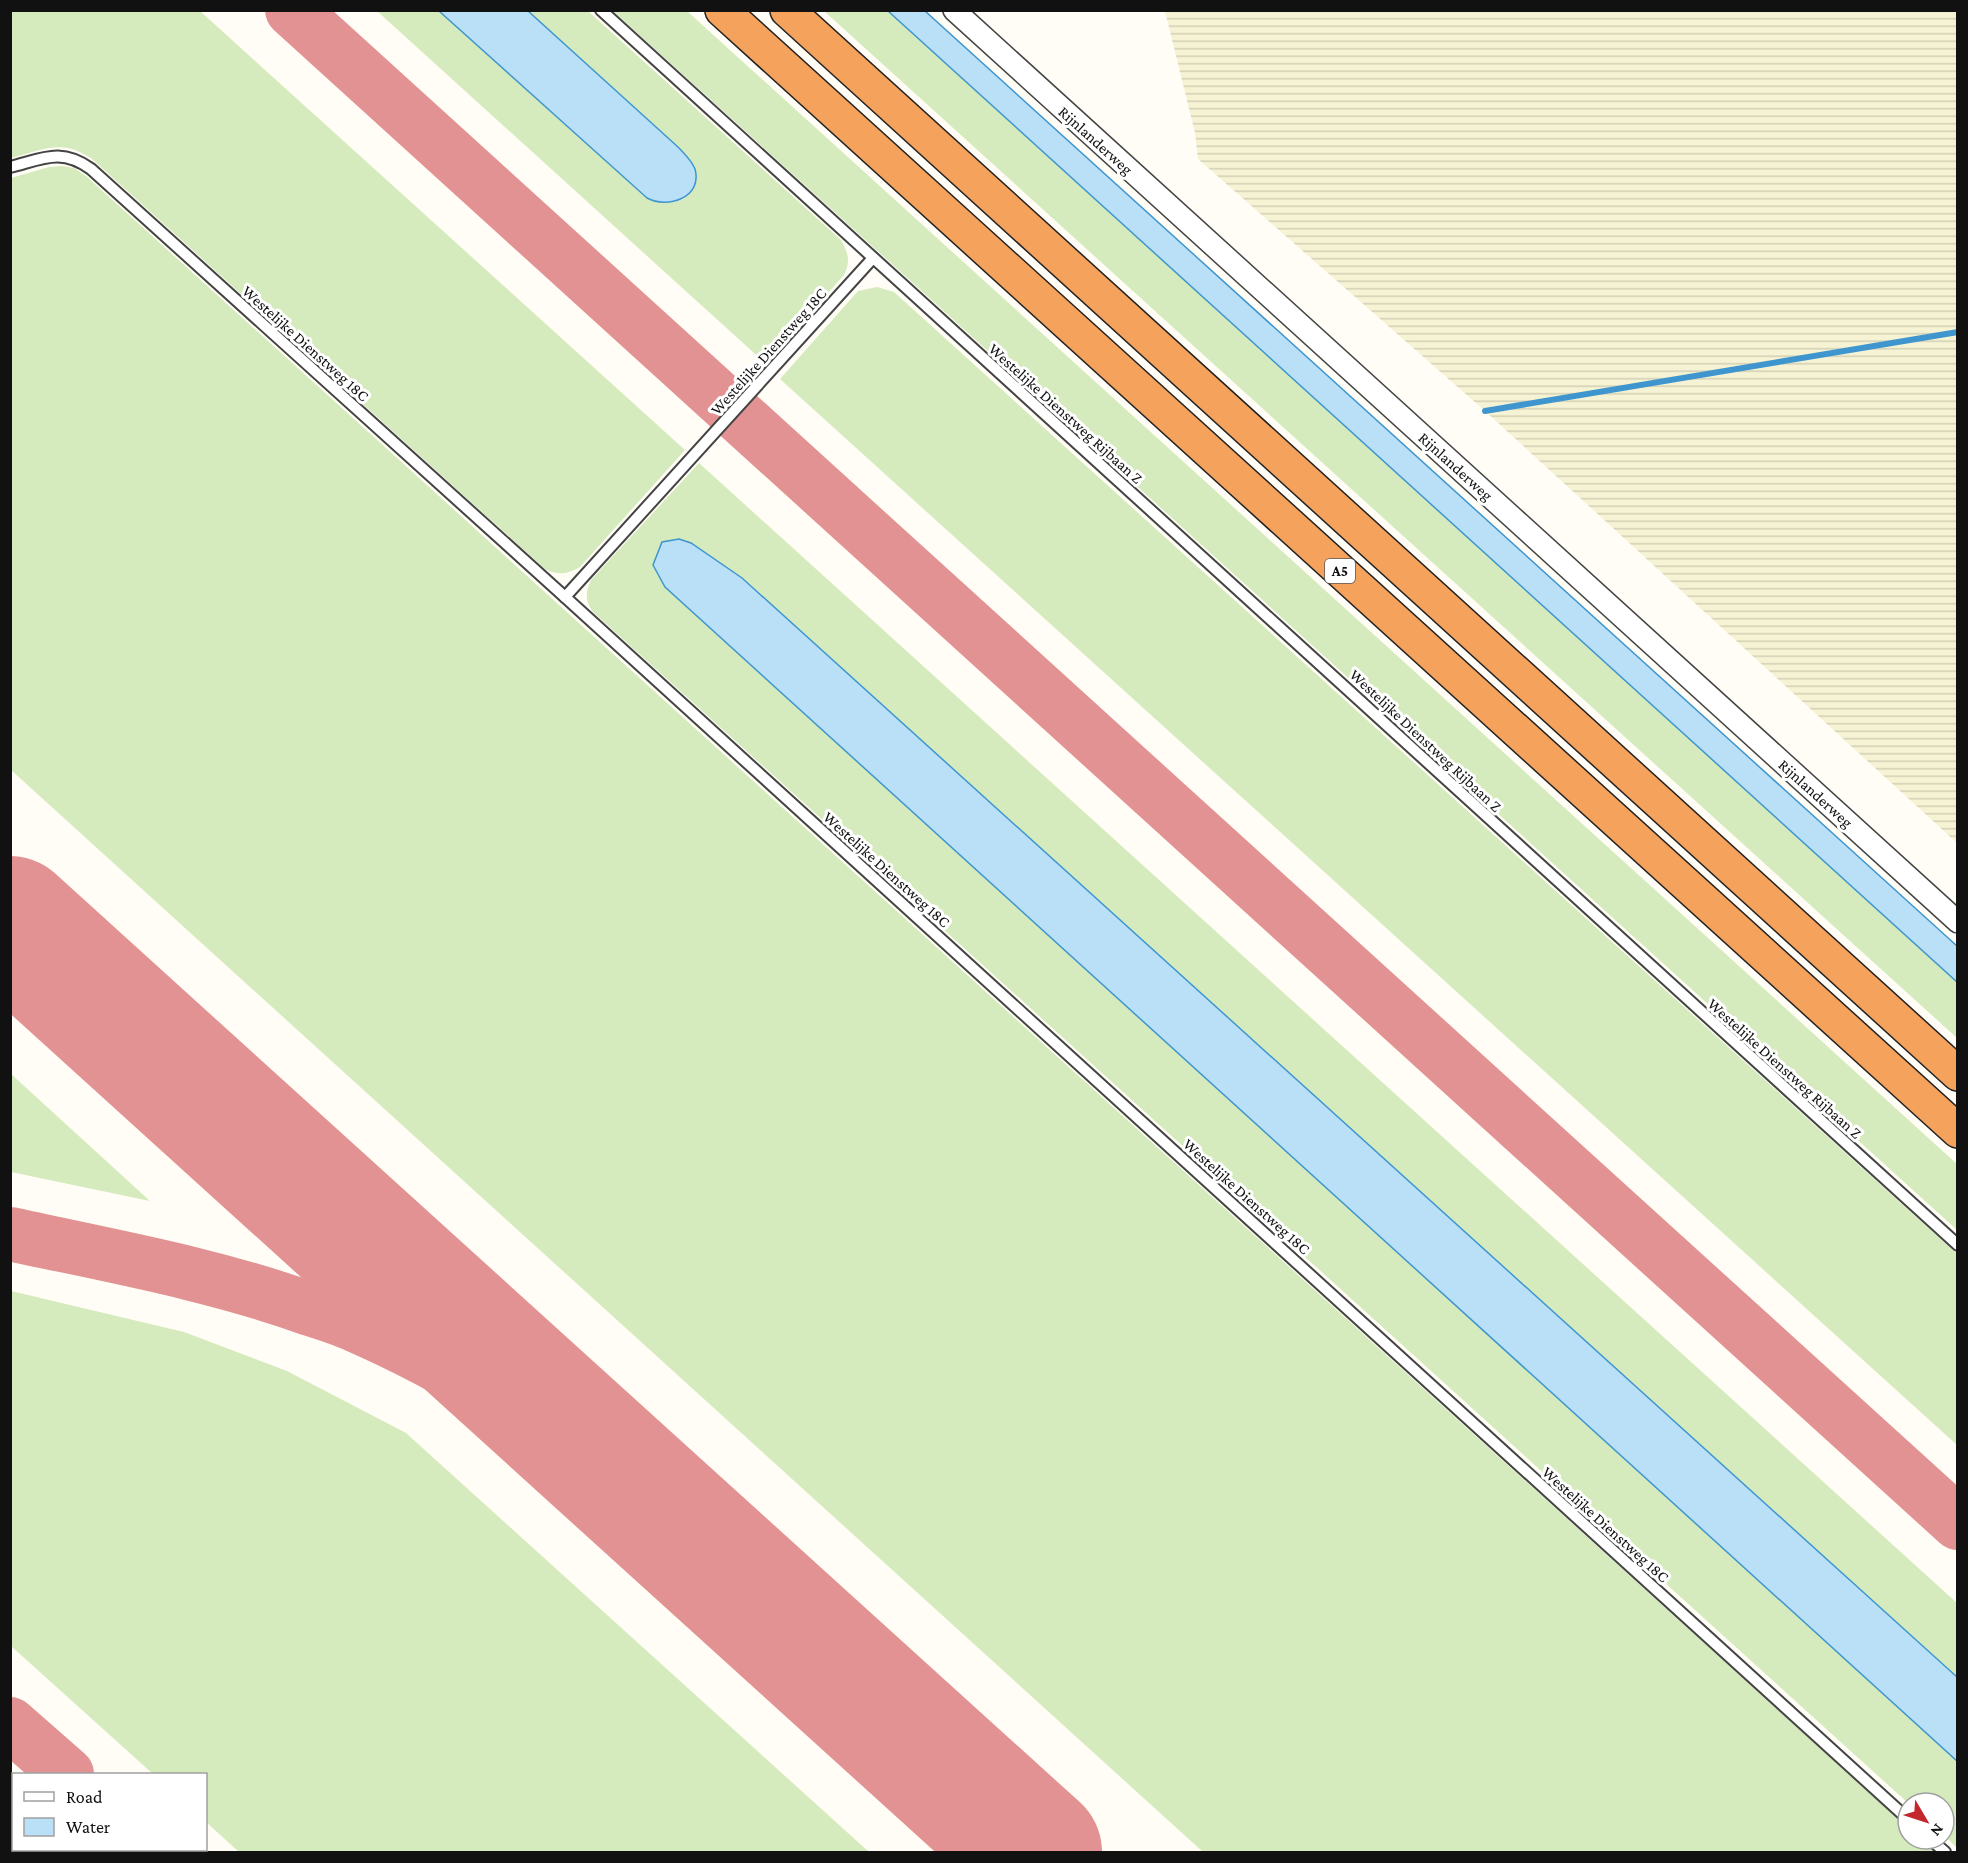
<svg xmlns="http://www.w3.org/2000/svg" width="1968" height="1863" font-family="'Crimson Pro',serif">
<style>
.farmland{fill:url(#farmland-rules)}
.grass{fill:#d5ebbd}
.water{fill:#b9e0f7;stroke:#3f96cf;stroke-width:1.5}
.lines{fill:none;stroke-linecap:round;stroke-linejoin:round}
.stream{stroke:#3f96cf;stroke-width:6}
.taxiway{stroke:#e29292;stroke-width:54}
.runway{stroke:#e29292;stroke-width:134}
.lane-casing{stroke:#444;stroke-width:14}
.street-casing{stroke:#444;stroke-width:24}
.highway-casing{stroke:#222;stroke-width:36}
.lane{stroke:#fff;stroke-width:10}
.street{stroke:#fff;stroke-width:21}
.highway{stroke:#f5a25d;stroke-width:33}
.labels{text-anchor:middle;stroke-width:6;stroke-linejoin:round;paint-order:stroke}
.shield{fill:#fff;stroke:#585858;stroke-width:1.5}
.shield-label{font-size:15px;font-weight:bold;fill:#111}
.street-label{font-size:16px;fill:#111;stroke:#fff}
</style>
<defs>
<pattern id="farmland-rules" width="6" height="5" patternUnits="userSpaceOnUse" patternTransform="scale(1.5)"><rect width="6" height="5" fill="#f6f3d4"/><path d="M0 2.5h6" fill="none" stroke="#d2cfb5"/></pattern>
</defs>
<rect width="100%" height="100%" fill="#fffdf5"/>
<polygon class="farmland" points="1165,11 1957,11 1957,843 1485,411 1198,159 1195,133"/>
<g class="grass">
<path d="M11 10 200 11 685 450 580 567C567 574 558 576 545 569L92 159C62 138 43 150 11 158Z"/>
<path d="M377 11H439L647 198C659 204 684 206 691 191 694 184 693 173 694 166L688 158 528 11H588L841 240C848 252 851 262 844 275L765 363Z"/>
<polygon points="613,11 687,11 1957,1164 1957,1230"/>
<polygon points="824,11 888,11 1957,982 1957,1038"/>
<polygon points="62,166 74,168 86,176 1908,1828 1908,1839 1920,1839 1935,1852 1203,1852 11,770 11,178 49,167"/>
<polygon points="877,287 894,292 1957,1254 1957,1445 780,379 858,291"/>
<path d="M699 463 1957 1603V1848L1944 1835V1803H1908L593 612C585 602 585 592 591 580Z"/>
<polygon points="11,1074 150,1201 11,1172"/>
<polygon points="11,1291 184,1332 287,1371 406,1433 869,1852 239,1852 206,1822 206,1774 153,1774 11,1646"/>
<polygon points="10,1802 13,1805 14,1850 63,1850 66,1852 11,1852"/>
</g>
<g class="water">
<path d="M439 11H528L678 147C684 153 692 161 695 169 703 198 667 209 647 198Z"/>
<polygon points="888,11 925,11 1957,946 1957,982"/>
<polygon points="679,539 691,543 742,578 1957,1677 1957,1761 665,587 653,565 662,542"/>
</g>
<g class="lines">
<polyline class="stream" points="1485,411 1958,332"/>
<g class="taxiway">
<polyline points="292,10 1958,1523"/>
<path d="M10 1234C111 1256 213 1274 310 1309 326 1314 342 1319 357 1326 458 1370 545 1428 635 1489"/>
<polyline points="10,1724 67,1774"/>
<polyline points="149,1850 152,1852"/>
</g>
<polyline class="runway" points="10,923 1035,1852"/>
<g class="lane-casing">
<g id="lane">
<path d="M601 10C1054 421 1505 834 1958 1245"/>
<path d="M10 167C42 159 61 147 91 169L565 597"/>
<polyline points="873,258 565,597 1908,1819"/>
<polyline points="1930,1839 1945,1852"/>
</g>
</g>
<g class="street-casing">
<polyline id="street" points="954,10 1958,922"/>
</g>
<g class="highway-casing">
<g id="highway">
<polyline points="722,10 1958,1131"/>
<polyline points="787,10 1958,1074"/>
</g>
</g>
<use href="#lane" class="lane"/>
<use href="#street" class="street"/>
<use href="#highway" class="highway"/>
</g>
<g class="labels">
<rect class="shield" x="1325" y="559" width="30" height="24" rx="4.5"/>
<g class="shield-label">
<text x="1340" y="576">A5</text>
</g>
<g class="street-label">
<text transform="translate(1096 140) rotate(42)" y="6">Rijnlanderweg</text>
<text transform="translate(306 343) rotate(42)" y="6">Westelijke Dienstweg 18C</text>
<text transform="translate(768 351) rotate(-48)" y="6">Westelijke Dienstweg 18C</text>
<text transform="translate(1066 413) rotate(42)" y="6">Westelijke Dienstweg Rijbaan Z</text>
<text transform="translate(1456 466) rotate(42)" y="6">Rijnlanderweg</text>
<text transform="translate(1426 740) rotate(43)" y="6">Westelijke Dienstweg Rijbaan Z</text>
<text transform="translate(1816 793) rotate(42)" y="6">Rijnlanderweg</text>
<text transform="translate(887 869) rotate(42)" y="6">Westelijke Dienstweg 18C</text>
<text transform="translate(1785 1068) rotate(42)" y="6">Westelijke Dienstweg Rijbaan Z</text>
<text transform="translate(1247 1196) rotate(42)" y="6">Westelijke Dienstweg 18C</text>
<text transform="translate(1606 1524) rotate(42)" y="6">Westelijke Dienstweg 18C</text>
</g>
</g>
<rect width="1968" height="1863" fill="none" stroke="#111111" stroke-width="24"/>
<rect x="12" y="1773" width="195" height="78" fill="#ffffff" stroke="#a0a0a0" stroke-width="1.5"/>
<rect x="24" y="1792" width="30" height="9" fill="#ffffff" stroke="#a0a0a0" stroke-width="1.5"/>
<text x="66" y="1803" font-size="18" fill="#111111">Road</text>
<rect x="24" y="1818" width="30" height="18" fill="#b9e0f7" stroke="#a0a0a0" stroke-width="1.5"/>
<text x="66" y="1833" font-size="18" fill="#111111">Water</text>
<g transform="translate(1926 1821) rotate(129)"><circle r="28" fill="#ffffff" stroke="#a0a0a0" stroke-width="1.5"/>
<path d="M0-4.5L10 22L0 15L-10 22Z" fill="#c4262e"/>
<text y="-9" font-size="16" font-weight="bold" text-anchor="middle" fill="#111111">N</text>
</g>
</svg>
